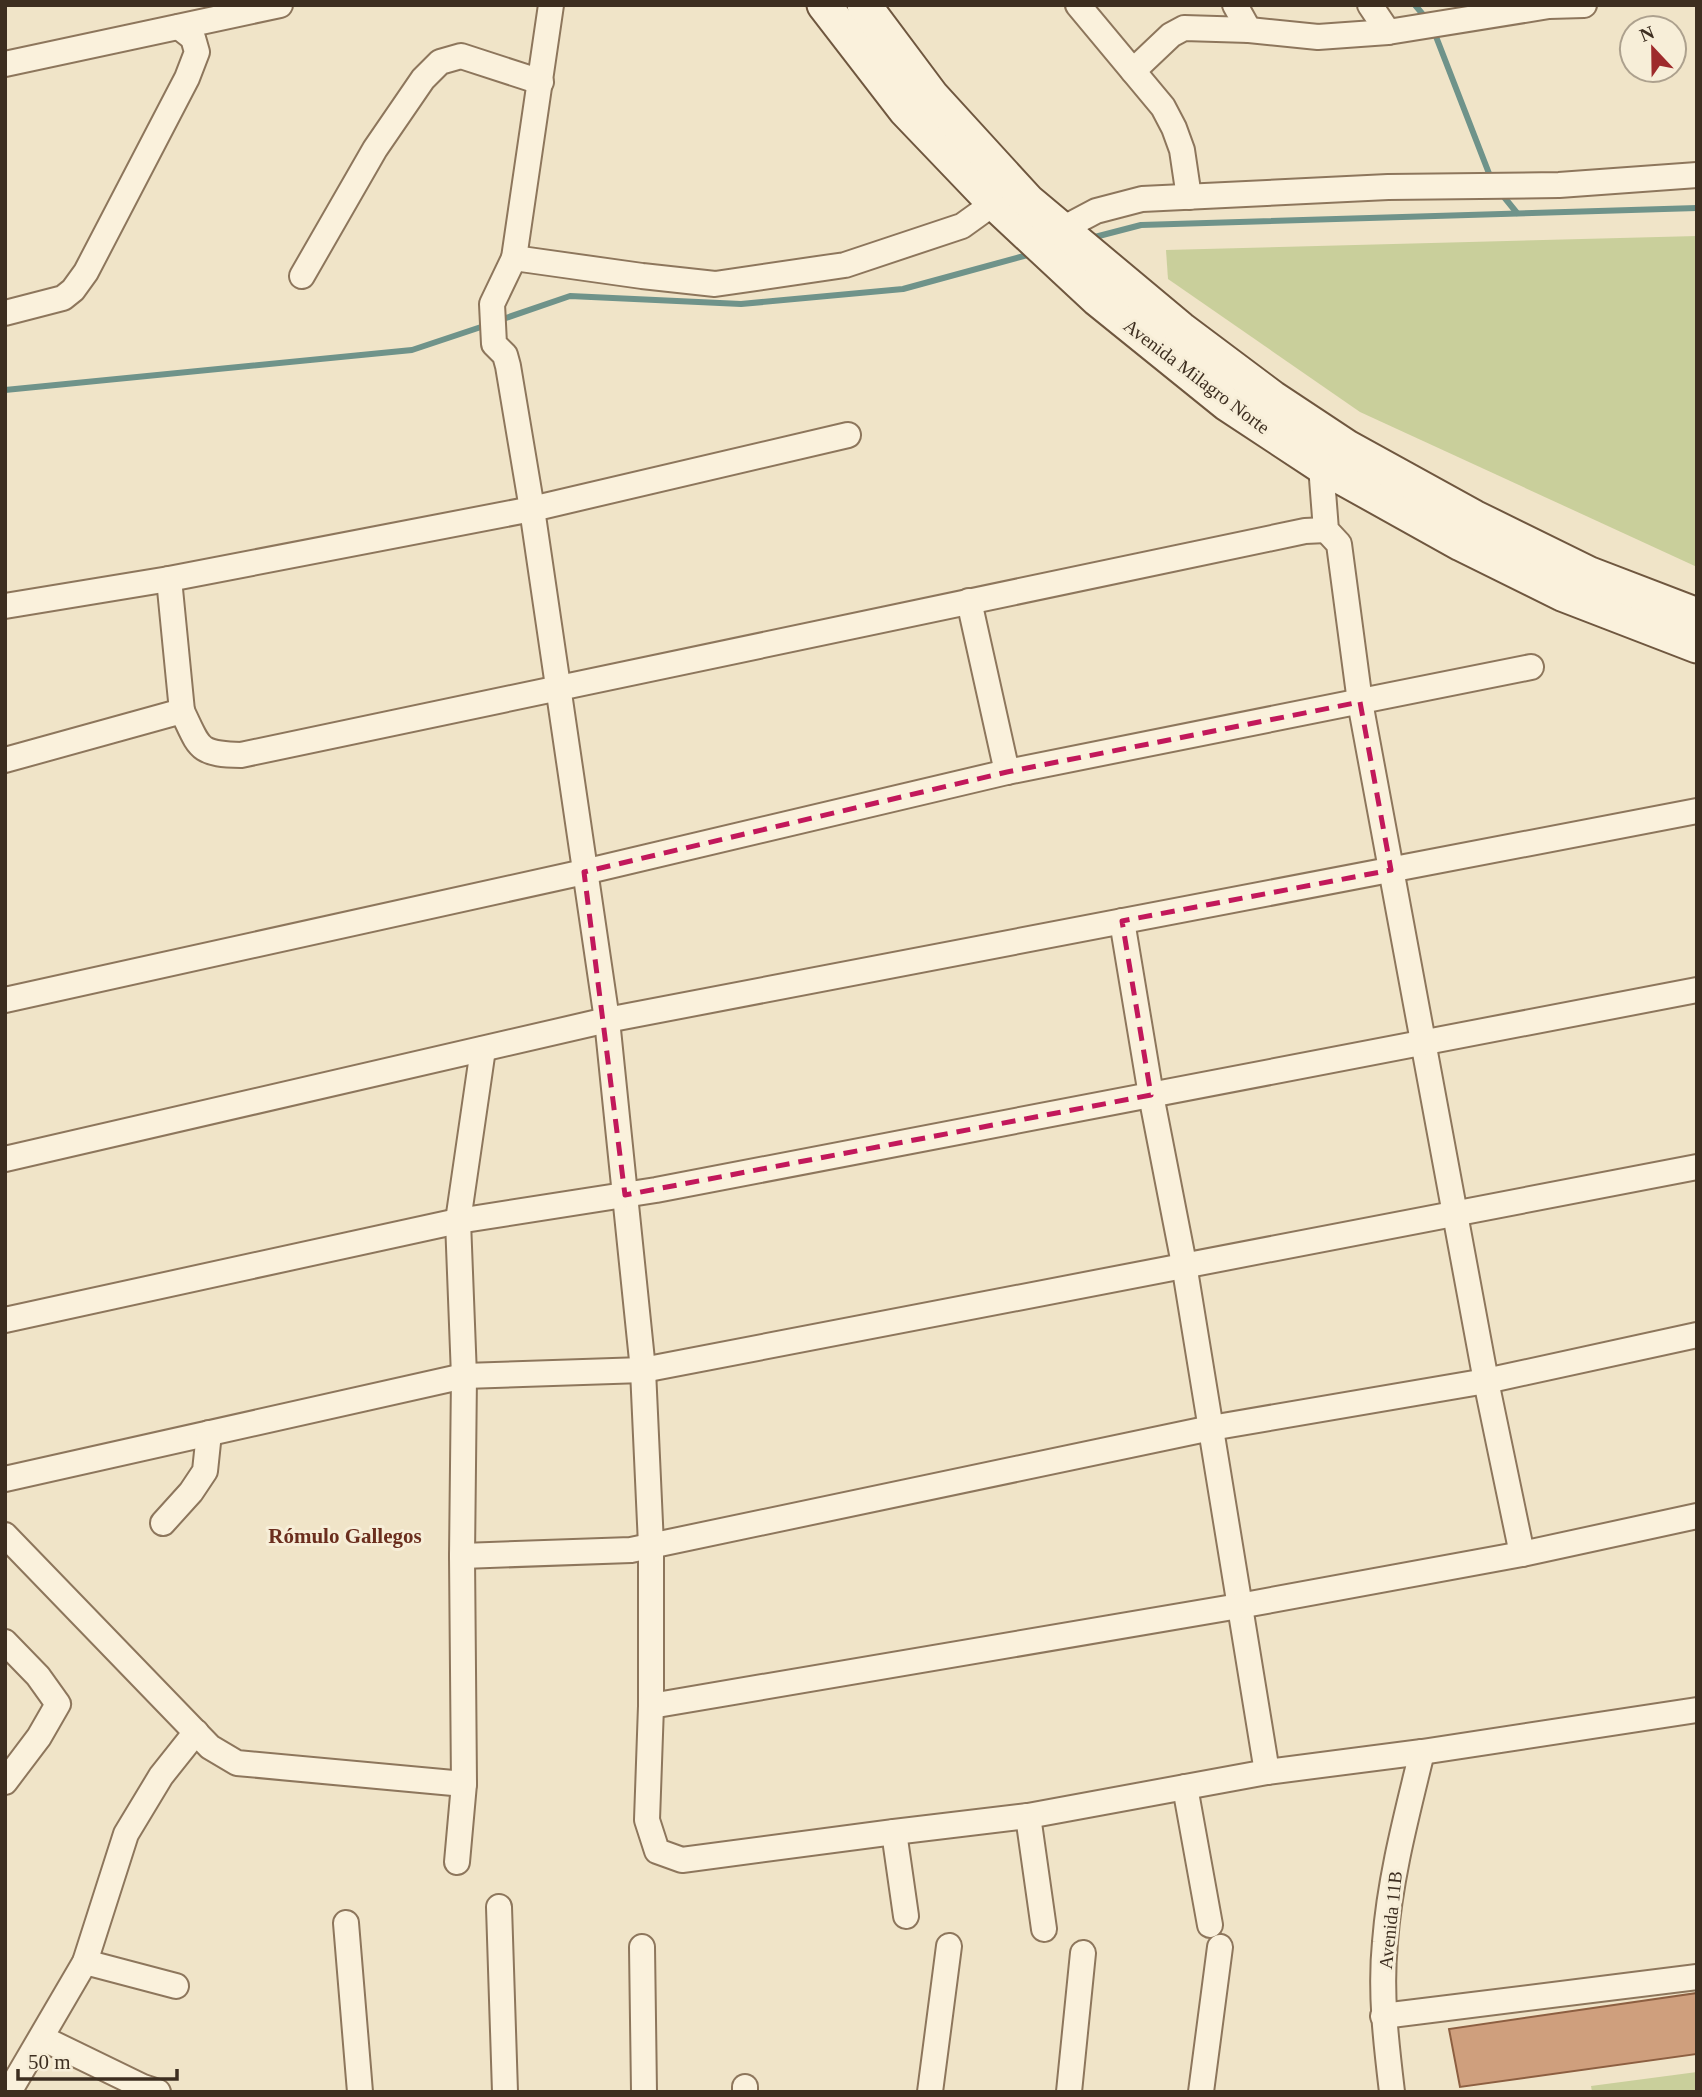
<svg xmlns="http://www.w3.org/2000/svg" width="1702" height="2097" font-family="'Times New Roman',serif">
<style>
.green{fill:#c9cf9b}
.lines{fill:none;stroke-linecap:round;stroke-linejoin:round}
.stream{stroke:#6f938a;stroke-width:6}
.building{fill:#cf9f7d;stroke:#8d5f41;stroke-width:2}
.street-casing{stroke:#8d765c;stroke-width:28}
.secondary-casing{stroke:#6f573f;stroke-width:37}
.street{stroke:#faf1dc;stroke-width:24}
.secondary{stroke:#faf1dc;stroke-width:33}
.marked{fill:none;stroke:#c2185b;stroke-width:5;stroke-dasharray:14 9;stroke-linejoin:round}
.labels{text-anchor:middle;stroke-width:6;stroke-linejoin:round;paint-order:stroke}
.street-label{font-size:19px;fill:#3d2e20;stroke:#f7eed8}
.neighbourhood-label{font-size:21px;font-weight:bold;fill:#6b2e1e;stroke:#f7eed8}
</style>
<rect width="100%" height="100%" fill="#f0e4c8"/>
<g class="green">
<polygon points="1697,236 1697,567 1360,412 1168,279 1166,250"/>
<polygon points="1697,2072 1697,2092 1592,2092 1591,2086"/>
</g>
<g class="lines">
<g class="stream">
<polyline points="1415,5 1425,17"/>
<polyline points="1435,34 1490,176"/>
<polyline points="1504,197 1517,213"/>
<polyline points="1091,238 1141,225 1697,208"/>
<polyline points="497,321 570,296 741,304 903,289 1031,254"/>
<polyline points="5,390 412,350 487,325"/>
</g>
</g>
<polygon class="building" points="1697,1993 1697,2054 1460,2087 1449,2029"/>
<g class="lines">
<g class="street-casing">
<g id="street">
<polyline points="551,5 514,258 642,276 715,284 845,265 962,226 994,203"/>
<polyline points="1078,5 1163,107 1174,128 1182,150 1189,197"/>
<polyline points="1235,5 1249,30"/>
<polyline points="1370,5 1388,32"/>
<polyline points="5,64 280,5"/>
<polyline points="1133,71 1171,35 1184,28 1249,30 1318,37 1388,32 1549,6 1584,5"/>
<polyline points="1062,229 1096,211 1142,199 1388,187 1559,185 1697,175"/>
<polyline points="514,258 492,304 494,344 505,355 508,366 532,509 607,1020 643,1370 651,1545 651,1706 647,1820 657,1851 682,1860 894,1832 1028,1816 1267,1772 1422,1752 1697,1710"/>
<polyline points="302,276 375,149 423,79 440,62 461,56 541,82"/>
<polyline points="5,313 63,298 73,290 86,272 187,78 197,52 193,38 179,27"/>
<polyline points="1321,466 1326,530 1339,544 1360,702 1486,1381 1522,1554"/>
<polyline points="169,579 182,711"/>
<polyline points="969,601 1007,772"/>
<polyline points="5,606 169,579 532,509 848,435"/>
<path d="M5 760 182 711C200 748 197 754 241 755L1305 531 1326 530"/>
<polyline points="1122,921 1151,1095 1184,1264 1267,1772"/>
<polyline points="5,1000 584,872 1007,772 1531,667"/>
<polyline points="5,1159 607,1020 1697,811"/>
<polyline points="5,1320 458,1221 656,1190 1697,990"/>
<polyline points="5,1479 464,1376 643,1370 1697,1167"/>
<polyline points="163,1523 191,1492 205,1471 209,1433"/>
<polyline points="5,1535 210,1747 237,1763 464,1784"/>
<polyline points="462,1556 631,1550 1211,1428 1486,1381 1697,1335"/>
<polyline points="5,1642 38,1676 58,1704 39,1737 5,1782"/>
<polyline points="651,1706 1239,1606 1522,1554 1697,1516"/>
<polyline points="1185,1787 1210,1925"/>
<polyline points="1028,1816 1044,1929"/>
<polyline points="894,1832 906,1916"/>
<polyline points="457,1862 464,1784 462,1556 464,1376 458,1221 483,1049"/>
<polyline points="499,1907 505,2092"/>
<polyline points="346,1923 360,2092"/>
<polyline points="642,1947 644,2092"/>
<polyline points="85,1962 176,1986"/>
<polyline points="1383,2016 1697,1977"/>
<polyline points="42,2038 143,2087 158,2092"/>
<polyline points="745,2087 745,2092"/>
<polyline points="9,2092 85,1962 126,1834 161,1776 196,1732"/>
<polyline points="930,2092 949,1946"/>
<polyline points="1069,2092 1083,1953"/>
<polyline points="1201,2092 1220,1947"/>
<path d="M1392 2092C1386 2042 1380 1992 1385 1942 1390 1877 1407 1814 1422 1752"/>
</g>
</g>
<g class="secondary-casing">
<g id="secondary">
<polyline points="824,5 905,110 994,203 1097,299 1227,404 1321,466 1461,544 1562,594 1697,646"/>
<polyline points="864,5 932,96 1028,201 1181,329 1273,398 1347,447 1474,517 1590,574 1697,615"/>
</g>
</g>
<use href="#street" class="street"/>
<use href="#secondary" class="secondary"/>
</g>
<path class="marked" d="M1360 702 1391 870 1122 921 1151 1095 625 1195 584 872 1007 772Z"/>
<g class="labels">
<g class="street-label">
<text transform="translate(1197 376) rotate(37)" y="7">Avenida Milagro Norte</text>
<text transform="translate(1390 1920) rotate(-84)" y="7">Avenida 11B</text>
</g>
<g class="neighbourhood-label">
<text x="345" y="1543">Rómulo Gallegos</text>
</g>
</g>
<rect width="1702" height="2097" fill="none" stroke="#3d2e20" stroke-width="14"/>
<g transform="translate(1653 49) rotate(338)"><circle r="33" fill="#f7eed8" stroke="#ada18e" stroke-width="2"/>
<path d="M0-5L12 26L0 18L-12 26Z" fill="#9e2a2b"/>
<text y="-10" font-size="19" font-weight="bold" text-anchor="middle" fill="#3d2e20">N</text>
</g>
<path d="M18 2069v10h159v-10" fill="none" stroke="#3d2e20" stroke-width="3.5"/>
<text x="28" y="2069" font-size="21" fill="#3d2e20" stroke="#f7eed8" stroke-width="5" paint-order="stroke">50 m</text>
</svg>
